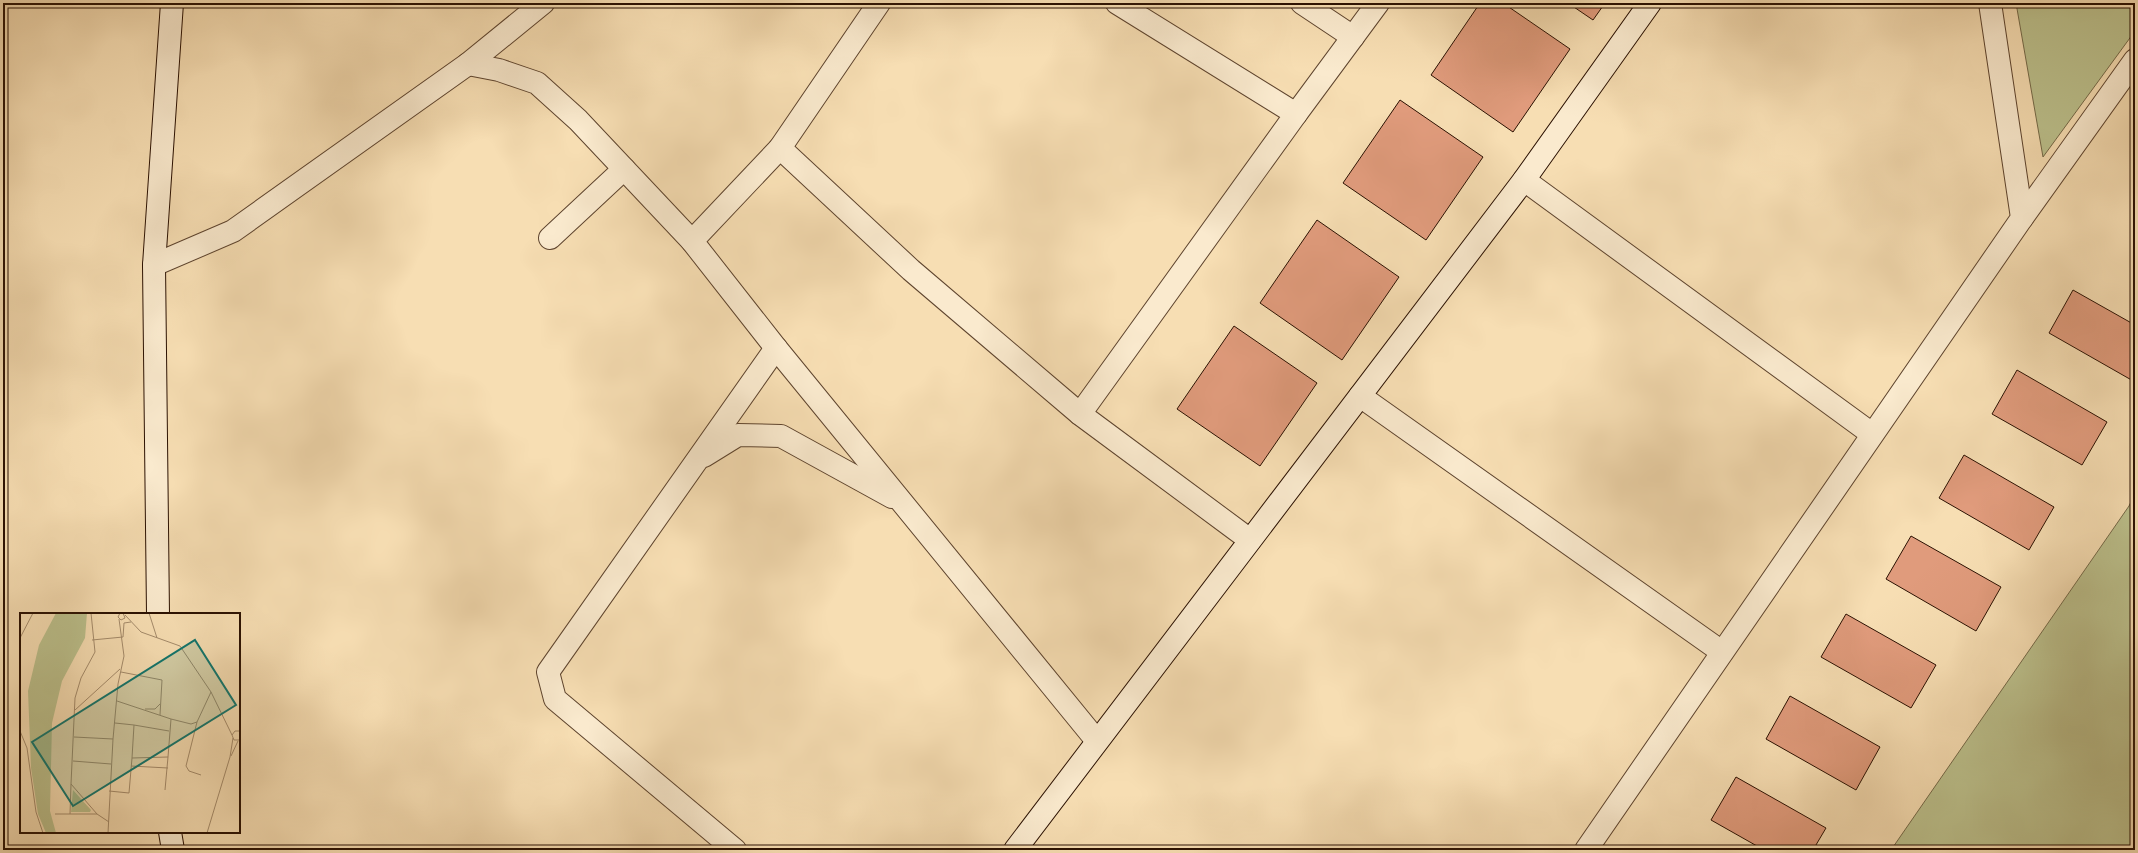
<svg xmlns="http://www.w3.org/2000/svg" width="2138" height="853" font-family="'Libre Caslon Text',serif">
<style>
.green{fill:#bcc18d;stroke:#746948}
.building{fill:#e09b7c;stroke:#2b1102}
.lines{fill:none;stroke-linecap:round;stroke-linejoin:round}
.street-casing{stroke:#5e442e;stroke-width:24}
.secondary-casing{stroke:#2b1102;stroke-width:24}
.street{stroke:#faeace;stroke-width:22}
.secondary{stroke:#faeace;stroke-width:22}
.inset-road{fill:none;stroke:#a58c6c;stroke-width:1}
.view{fill:#0f766e;fill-opacity:0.15;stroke:#0f766e;stroke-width:2}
.inset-edge{fill:none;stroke:#2b1102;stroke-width:2}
</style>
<rect width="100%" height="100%" fill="#f7deb3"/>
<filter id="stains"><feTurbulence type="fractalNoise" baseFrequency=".005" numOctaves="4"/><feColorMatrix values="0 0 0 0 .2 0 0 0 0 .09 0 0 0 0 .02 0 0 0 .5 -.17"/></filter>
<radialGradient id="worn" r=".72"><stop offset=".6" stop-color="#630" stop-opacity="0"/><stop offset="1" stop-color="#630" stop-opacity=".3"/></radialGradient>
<g class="green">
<polygon points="2016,3 2135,3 2135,31 2043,157"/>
<polygon points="2135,494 2135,850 1891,850 2129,506"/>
</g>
<g class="building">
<polygon points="1480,3 1503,3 1570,49 1513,132 1431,75"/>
<polygon points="1568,3 1605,3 1593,20"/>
<polygon points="1400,100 1483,157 1426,240 1343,183"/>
<polygon points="1317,220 1399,277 1342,360 1260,303"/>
<polygon points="2073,290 2135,325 2135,382 2049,333"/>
<polygon points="1234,326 1317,383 1260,466 1177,409"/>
<polygon points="2017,370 2107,422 2082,465 1992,414"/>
<polygon points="1964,455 2054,507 2029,550 1939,498"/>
<polygon points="1911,536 2001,587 1976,631 1886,579"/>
<polygon points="1846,614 1936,665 1911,708 1821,657"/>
<polygon points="1790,696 1880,747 1856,790 1766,739"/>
<polygon points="1736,777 1826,828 1813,850 1764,850 1711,820"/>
</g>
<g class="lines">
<g class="street-casing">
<g id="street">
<polyline points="1302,3 1353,37"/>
<polyline points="468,64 499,70 537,83 578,120 692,241 776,348 1097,741"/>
<polyline points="1296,114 1378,3"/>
<polyline points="780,148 911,270 1080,414 1296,114 1117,3"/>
<polyline points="1524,180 1872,434"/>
<polyline points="2022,218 2135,60"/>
<polyline points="550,238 624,169"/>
<polyline points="692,241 780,148 879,3"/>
<polyline points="154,265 233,231 468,64 543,3"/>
<polyline points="1360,396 1722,652"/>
<polyline points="1080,414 1250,540"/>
<polyline points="704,456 738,435 781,436 892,497"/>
<polyline points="735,850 555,699 548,672 776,348"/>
<polyline points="1586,850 2022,218 1990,3"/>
</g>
</g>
<g class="secondary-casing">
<g id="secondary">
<polyline points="158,614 154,265 172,3"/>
<polyline points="170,832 173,850"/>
<polyline points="1015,850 1524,180 1650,3"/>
</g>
</g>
<use href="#street" class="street"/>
<use href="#secondary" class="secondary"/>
</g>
<g transform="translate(20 613)">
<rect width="220" height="220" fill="#f7deb3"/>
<path d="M36 0H67L65 25 42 68 32 110 30 198 36 220H26L18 201 11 155 8 78 19 32ZM53 177 71 197 70 199H51Z" fill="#bcc18d"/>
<path class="inset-road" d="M71 0 75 39 61 65 55 85 51 171 77 201 89 209M100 0 98 4 101 7 105 5 103 0M129 0 137 25M105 2 121 19 160 33 191 79 212 122M0 25 13 0M72 27 103 24 104 10 111 9M101 59 142 67 140 102M97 88 151 106 171 111 177 109M125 96H135L140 91M55 97 100 56M95 110 114 112M0 118 7 135 16 199 23 220M149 118 114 112 112 145 148 144 151 106M220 118H215L212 122 214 127H220M54 124 93 126M211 143 218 128M53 148 91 151M111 153 148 155M181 162 169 158 166 153 177 109 191 79M51 171 50 201H77M145 177 148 144M89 178 109 180 112 145M35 201H50M88 220 93 126 98 71 104 43 99 6M187 220 210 144 213 125"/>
<path class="view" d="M175 27 216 92 53 193 12 129Z"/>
<rect width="220" height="220" class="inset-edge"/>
</g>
<rect width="2138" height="853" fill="none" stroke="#f7deb3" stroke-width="16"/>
<rect x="4" y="4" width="2130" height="845" fill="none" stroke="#2b1102" stroke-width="2"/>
<rect x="8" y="8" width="2122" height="837" fill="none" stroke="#2b1102"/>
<rect width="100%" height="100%" filter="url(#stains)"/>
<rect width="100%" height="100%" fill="url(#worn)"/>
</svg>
